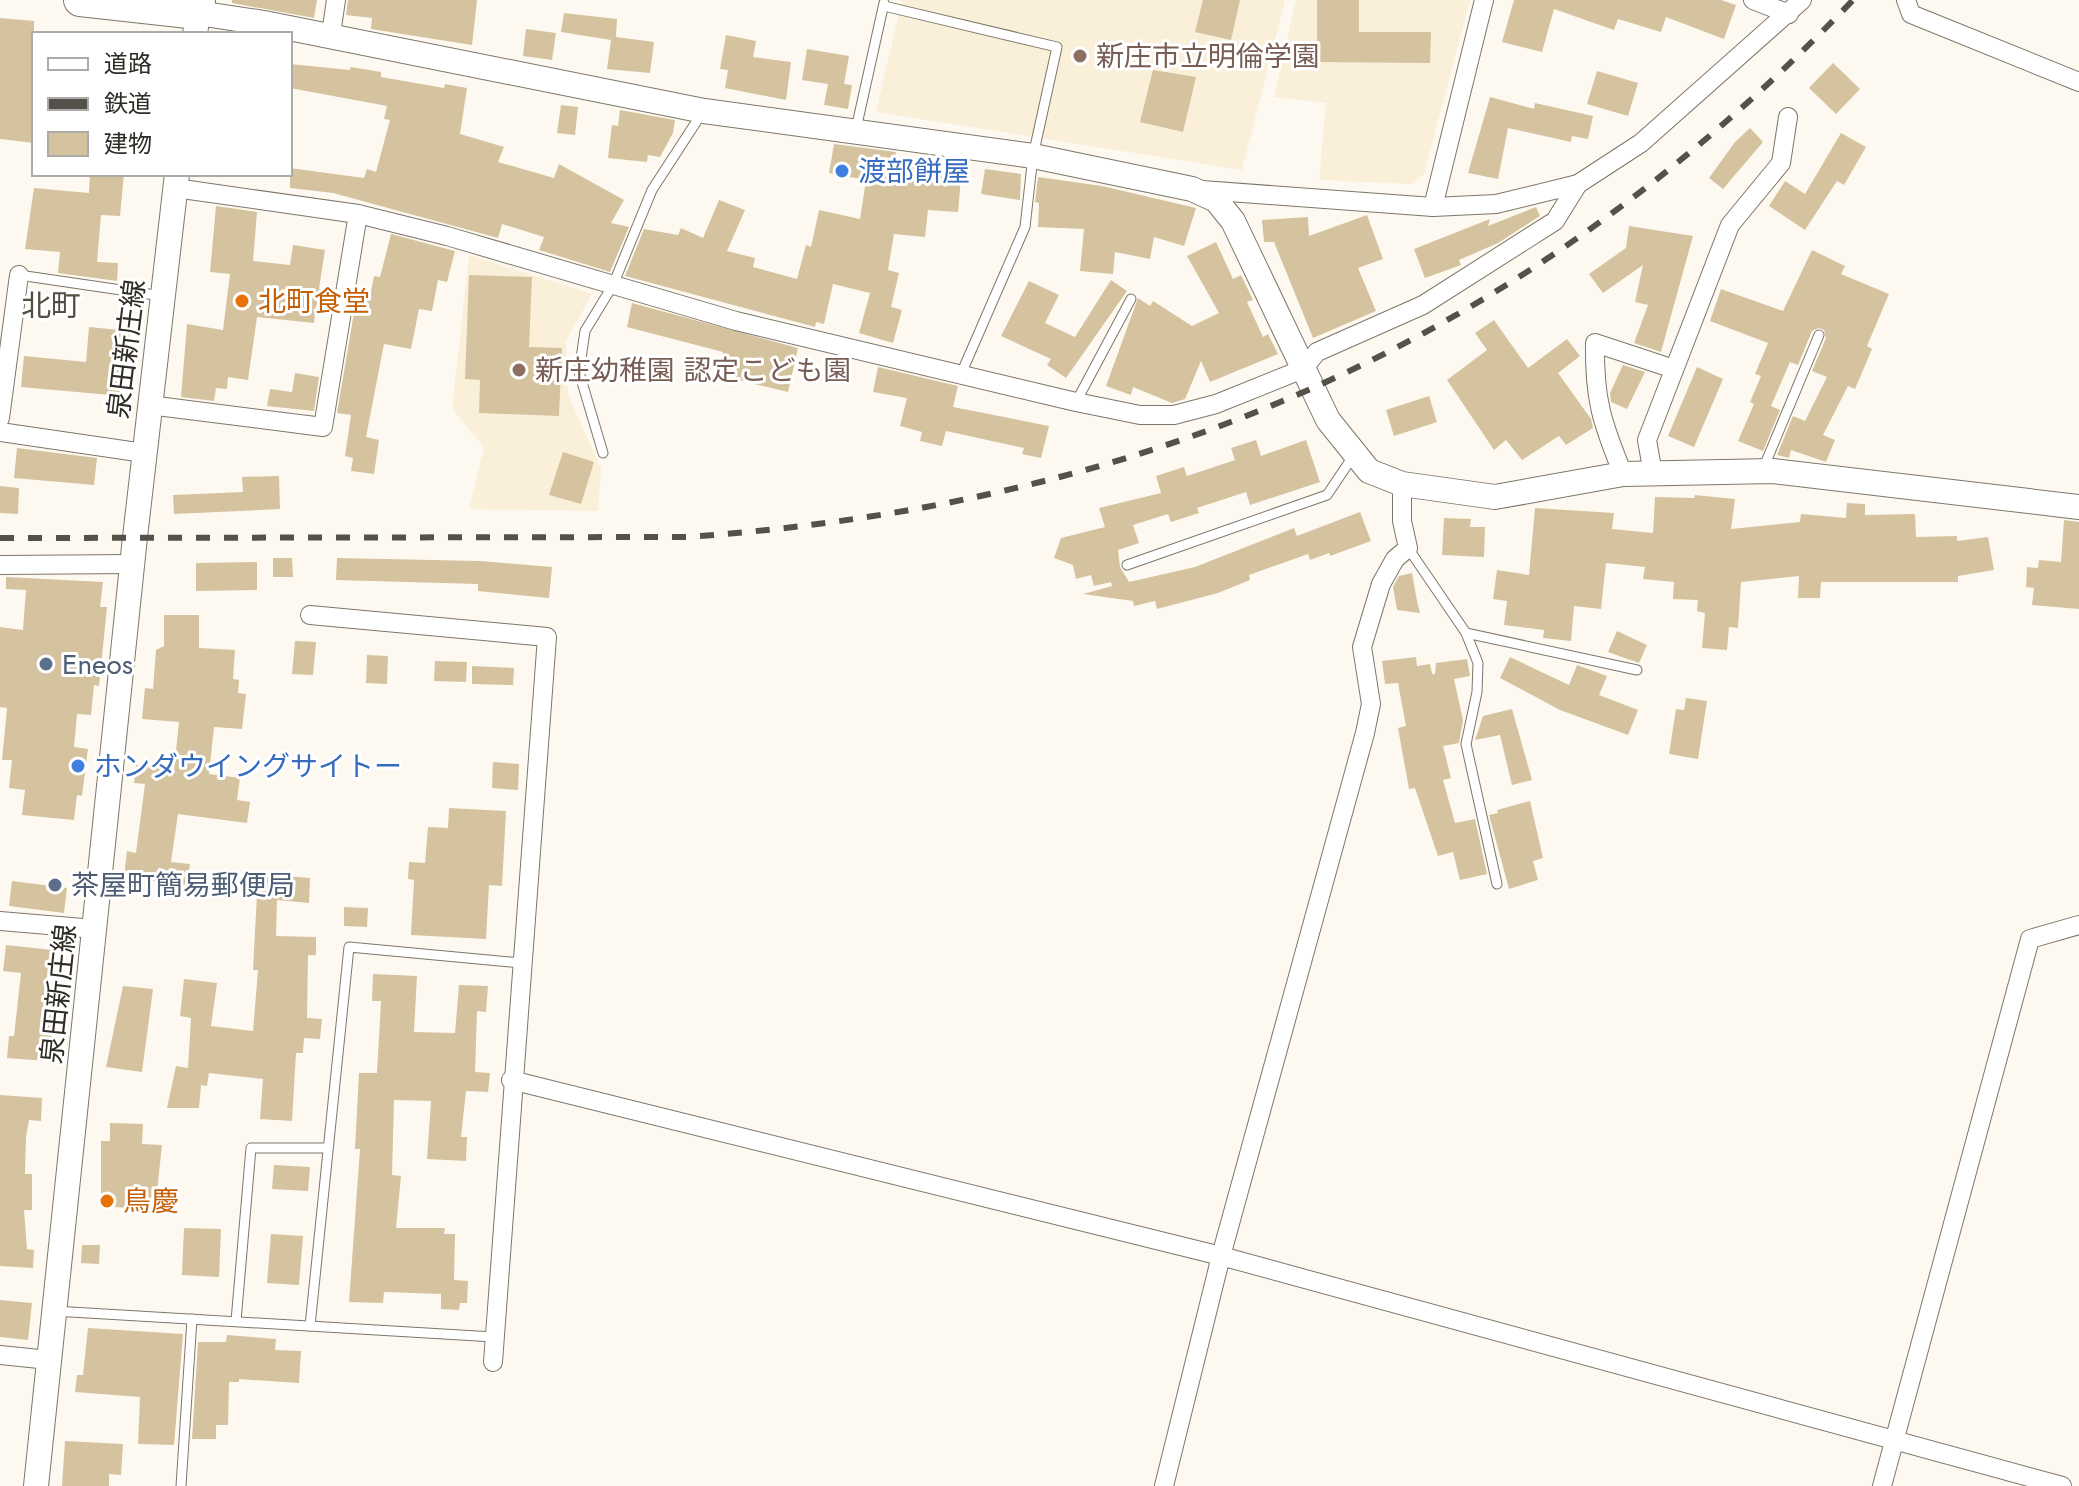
<svg xmlns="http://www.w3.org/2000/svg" width="2079" height="1486" font-family="Jost,'Noto Sans JP',sans-serif">
<style>
.built{fill:#faefd8}
.building{fill:#d5c39f}
.lines{fill:none;stroke-linecap:round;stroke-linejoin:round}
.lane-casing{stroke:#7d7669;stroke-width:11}
.street-casing{stroke:#7d7669;stroke-width:20}
.secondary-casing{stroke:#7d7669;stroke-width:26}
.highway-casing{stroke:#7d7669;stroke-width:34}
.lane{stroke:#fff;stroke-width:9}
.street{stroke:#fff;stroke-width:18}
.secondary{stroke:#fff;stroke-width:24}
.highway{stroke:#fff;stroke-width:32}
.rail{stroke:#54514a;stroke-width:6;stroke-dasharray:14 14;stroke-linecap:butt}
.education-dot{fill:#8d6e63;stroke:#fff;stroke-width:3}
.shop-dot{fill:#3f7fe0;stroke:#fff;stroke-width:3}
.food-dot{fill:#e8710a;stroke:#fff;stroke-width:3}
.service-dot{fill:#5c6f8a;stroke:#fff;stroke-width:3}
.labels{text-anchor:middle;stroke-width:6;stroke-linejoin:round;paint-order:stroke}
.education-label{font-size:28px;fill:#785e54;stroke:#fff;text-anchor:start}
.shop-label{font-size:28px;fill:#366cbe;stroke:#fff;text-anchor:start}
.food-label{font-size:28px;fill:#c56008;stroke:#fff;text-anchor:start}
.street-label{font-size:28px;fill:#2f2c26;stroke:#fff}
.service-label{font-size:28px;fill:#4e5e75;stroke:#fff;text-anchor:start}
.neighbourhood-label{font-size:30px;fill:#554f42;stroke:#fff}
</style>
<rect width="100%" height="100%" fill="#fef9f0"/>
<g class="built">
<polygon points="902,0 1285,0 1242,170 876,112"/>
<polygon points="1296,0 1470,0 1424,174 1412,184 1319,180 1326,103 1274,97"/>
<polygon points="469,255 592,294 566,341 568,394 601,469 598,511 469,509 484,447 452,409"/>
</g>
<g class="building">
<polygon points="232,0 317,0 314,18 232,3"/>
<polygon points="348,0 477,0 472,45 371,29 372,18 346,15"/>
<polygon points="1203,0 1240,0 1231,40 1195,32"/>
<polygon points="1317,0 1359,0 1359,32 1431,32 1430,63 1317,62"/>
<polygon points="1514,0 1721,0 1736,5 1724,39 1666,17 1661,32 1618,19 1614,30 1554,9 1542,52 1502,42"/>
<polygon points="564,13 617,19 616,37 654,42 650,73 607,69 611,40 561,32"/>
<polygon points="0,18 34,21 34,143 0,139"/>
<polygon points="526,29 556,33 552,60 523,56"/>
<polygon points="726,35 756,41 753,57 791,62 786,100 725,88 728,70 720,69"/>
<polygon points="807,49 849,56 844,84 852,85 848,109 824,105 828,84 802,80"/>
<polygon points="1833,63 1860,89 1836,114 1809,88"/>
<polygon points="290,64 350,70 351,67 381,72 381,77 444,88 445,84 467,88 460,134 504,147 498,162 554,178 559,164 624,200 611,223 629,227 610,272 539,250 544,237 502,224 498,238 333,193 290,188 290,168 364,178 367,169 376,172 390,120 384,119 387,106 290,88"/>
<polygon points="1153,70 1196,77 1183,132 1140,122"/>
<polygon points="1597,71 1638,83 1628,116 1587,104"/>
<polygon points="1490,97 1534,109 1535,103 1593,116 1588,139 1572,136 1571,142 1508,128 1498,179 1468,173"/>
<polygon points="561,105 578,107 575,135 557,133"/>
<polygon points="620,110 675,120 673,133 660,157 648,155 647,162 608,158 612,125 618,126"/>
<polygon points="1750,128 1763,142 1723,189 1709,178 1735,142"/>
<polygon points="1841,133 1866,147 1844,185 1837,181 1805,230 1769,206 1785,181 1805,194"/>
<polygon points="834,144 896,152 894,162 932,165 931,176 961,177 958,212 928,210 925,237 894,234 888,270 899,273 891,307 902,310 893,343 859,333 870,293 833,284 824,324 816,322 815,327 625,276 644,229 678,235 681,228 703,238 719,200 745,210 727,251 755,258 753,267 797,279 806,245 811,247 819,210 860,219 866,180 829,173"/>
<polygon points="985,169 1021,174 1020,200 981,194"/>
<polygon points="90,174 124,174 120,216 101,215 97,262 118,263 117,281 58,273 60,252 25,249 34,188 89,193"/>
<polygon points="1038,177 1102,186 1196,208 1184,246 1154,237 1150,259 1115,252 1113,274 1080,271 1084,229 1038,227 1039,203 1035,202"/>
<polygon points="216,206 257,212 253,261 290,265 293,245 325,250 319,289 333,291 331,307 316,305 314,323 257,317 248,380 228,377 227,389 216,388 214,401 181,397 187,324 223,330 230,274 210,272"/>
<polygon points="1536,207 1540,216 1498,243 1459,260 1461,265 1425,278 1414,249 1490,219 1488,226"/>
<polygon points="1367,215 1383,259 1358,268 1376,311 1313,338 1274,242 1264,242 1262,220 1308,217 1309,236"/>
<polygon points="1629,226 1693,236 1661,352 1634,343 1648,305 1635,302 1643,265 1603,293 1589,274 1626,248"/>
<polygon points="391,234 455,251 447,282 438,280 432,311 419,309 411,349 384,344 366,437 379,440 374,474 351,471 353,458 345,456 351,415 337,413 357,295 370,297 374,276 380,277"/>
<polygon points="1216,242 1233,279 1241,275 1253,300 1247,302 1263,337 1268,334 1278,354 1210,382 1201,361 1185,399 1172,403 1133,387 1131,395 1106,386 1138,298 1150,306 1153,301 1192,326 1219,313 1187,256"/>
<polygon points="1812,250 1845,266 1841,274 1889,294 1867,346 1872,349 1855,389 1848,386 1823,435 1835,440 1826,462 1791,450 1789,458 1777,455 1793,416 1805,421 1827,377 1812,371 1826,338 1824,330 1819,328 1812,331 1798,365 1790,362 1771,406 1780,410 1763,451 1738,441 1754,404 1750,402 1761,376 1755,374 1768,343 1710,321 1721,289 1783,311"/>
<polygon points="469,275 532,277 529,347 562,348 559,416 479,413 480,380 465,379"/>
<polygon points="1111,280 1127,291 1066,378 1047,365 1051,359 1001,336 1029,281 1059,295 1045,323 1075,337"/>
<polygon points="632,303 798,348 788,392 717,375 723,352 627,327"/>
<polygon points="1494,320 1528,368 1567,339 1580,356 1558,373 1591,419 1593,428 1566,445 1559,436 1522,460 1506,440 1494,450 1447,380 1487,350 1475,333"/>
<polygon points="89,327 130,331 121,396 21,387 24,356 86,362"/>
<polygon points="1623,365 1645,372 1627,409 1611,402 1610,393"/>
<polygon points="878,367 958,386 953,407 1049,426 1041,458 1022,454 1024,448 946,431 942,446 920,441 922,432 900,426 907,398 873,392"/>
<polygon points="1697,367 1723,379 1694,447 1668,436"/>
<polygon points="295,373 319,377 314,411 267,406 270,389 292,392"/>
<polygon points="1429,396 1437,422 1394,436 1386,410"/>
<polygon points="1256,440 1261,456 1306,440 1320,482 1250,505 1246,492 1197,508 1199,513 1171,522 1168,514 1133,525 1139,543 1118,550 1120,567 1129,582 1195,567 1294,528 1297,536 1360,512 1371,541 1330,556 1329,553 1310,560 1308,554 1249,575 1250,580 1218,593 1157,609 1155,601 1134,606 1133,601 1083,594 1112,586 1111,582 1094,586 1091,575 1076,579 1073,565 1054,558 1061,538 1105,527 1099,508 1161,493 1156,476 1184,467 1187,476 1235,460 1231,448"/>
<polygon points="17,448 97,458 94,485 14,478"/>
<polygon points="563,452 594,462 581,504 549,495"/>
<polygon points="279,476 280,509 174,514 173,495 243,492 242,477"/>
<polygon points="0,486 19,488 18,514 0,513"/>
<polygon points="1695,495 1735,499 1731,529 1800,522 1801,514 1846,518 1847,503 1865,504 1865,515 1915,514 1916,537 1957,536 1957,541 1988,537 1994,570 1958,576 1958,582 1821,582 1820,598 1798,598 1799,576 1741,582 1738,628 1729,627 1727,650 1702,648 1705,613 1697,611 1698,600 1673,599 1674,582 1643,579 1645,567 1606,563 1601,609 1574,606 1571,641 1543,638 1544,630 1504,625 1507,601 1493,599 1497,570 1529,575 1535,508 1614,513 1612,529 1653,533 1655,497 1694,498"/>
<polygon points="1444,518 1471,519 1470,527 1485,527 1484,557 1442,555"/>
<polygon points="2064,520 2079,522 2079,609 2032,605 2034,588 2026,587 2027,567 2038,568 2039,560 2061,562"/>
<polygon points="273,558 292,558 293,577 273,577"/>
<polygon points="337,558 480,561 552,567 549,598 478,591 478,584 336,580"/>
<polygon points="257,562 257,590 196,591 196,563"/>
<polygon points="1412,573 1417,601 1420,613 1397,610 1393,587 1399,576"/>
<polygon points="6,577 103,582 100,607 107,607 99,686 94,685 91,715 77,714 74,747 88,749 82,796 77,795 74,820 22,815 25,790 9,788 12,760 2,760 7,708 0,707 0,627 23,630 26,590 6,589"/>
<polygon points="164,615 199,615 199,648 235,650 233,679 239,680 238,693 246,694 242,729 214,727 209,774 240,778 237,800 250,802 247,823 178,814 171,862 190,864 187,885 124,877 127,851 136,853 145,784 134,783 136,765 174,770 179,722 142,719 145,688 153,689 156,650 164,646"/>
<polygon points="1617,631 1647,645 1639,663 1608,652"/>
<polygon points="295,641 316,642 313,675 292,674"/>
<polygon points="367,655 388,656 387,684 366,683"/>
<polygon points="1416,657 1417,666 1430,664 1432,674 1435,674 1436,663 1467,659 1470,676 1454,679 1463,720 1459,743 1443,746 1451,778 1443,780 1455,823 1475,819 1487,874 1460,880 1453,852 1438,856 1415,788 1409,789 1398,728 1406,726 1398,683 1385,684 1382,661"/>
<polygon points="1510,657 1569,685 1577,665 1607,676 1599,695 1638,710 1628,735 1560,710 1500,678"/>
<polygon points="435,661 467,662 466,682 434,681"/>
<polygon points="472,666 514,668 513,685 472,684"/>
<polygon points="1686,698 1707,701 1698,759 1669,754 1676,709 1684,710"/>
<polygon points="1512,709 1532,780 1512,785 1500,735 1475,740 1483,716"/>
<polygon points="493,762 519,764 518,790 492,788"/>
<polygon points="1530,801 1543,858 1533,861 1538,880 1509,889 1489,815 1498,813 1497,810"/>
<polygon points="449,808 506,811 502,886 489,885 486,939 411,935 414,880 408,879 409,862 425,863 428,827 448,828"/>
<polygon points="258,874 310,878 309,903 277,900 276,936 316,937 316,955 308,955 307,1018 322,1019 320,1039 304,1038 303,1053 296,1053 292,1121 260,1119 263,1079 209,1073 207,1086 201,1085 199,1108 167,1108 176,1066 188,1068 191,1018 180,1016 184,979 217,983 211,1026 253,1031 258,970 253,970"/>
<polygon points="12,881 67,888 64,913 9,906"/>
<polygon points="344,907 368,908 367,927 344,926"/>
<polygon points="6,945 52,950 48,982 57,983 51,1039 62,1040 60,1062 7,1058 9,1036 14,1036 21,973 3,971"/>
<polygon points="373,974 417,976 414,1032 455,1033 459,985 488,986 486,1012 477,1011 475,1072 490,1073 488,1092 466,1091 461,1137 467,1137 466,1161 427,1159 431,1101 394,1100 392,1175 401,1176 396,1228 445,1228 444,1234 455,1234 454,1280 468,1281 467,1303 460,1303 459,1310 441,1309 441,1294 384,1292 383,1303 349,1302 360,1149 355,1149 359,1073 377,1073 381,1001 372,1001"/>
<polygon points="123,986 153,989 142,1072 106,1067"/>
<polygon points="0,1095 42,1098 41,1121 29,1120 26,1137 25,1174 32,1174 32,1210 24,1210 27,1249 34,1250 33,1268 0,1266"/>
<polygon points="110,1123 143,1124 142,1144 162,1145 155,1210 101,1206 101,1141 110,1141"/>
<polygon points="274,1165 310,1167 308,1191 272,1189"/>
<polygon points="184,1228 221,1229 219,1277 182,1275"/>
<polygon points="271,1234 303,1236 299,1285 267,1283"/>
<polygon points="82,1245 100,1245 99,1264 81,1263"/>
<polygon points="0,1300 32,1303 28,1340 0,1337"/>
<polygon points="88,1328 183,1334 174,1445 138,1444 140,1397 75,1392 77,1375 83,1375"/>
<polygon points="227,1335 276,1339 275,1350 301,1351 299,1383 239,1379 239,1382 229,1382 228,1425 216,1425 216,1439 192,1439 198,1342 226,1342"/>
<polygon points="65,1441 123,1444 121,1475 109,1474 109,1486 62,1486"/>
</g>
<g class="lines">
<g class="lane-casing">
<g id="lane">
<polyline points="884,6 1057,47 1033,156 1025,227 961,374"/>
<polyline points="856,129 884,3"/>
<polyline points="19,275 162,296"/>
<polyline points="1076,402 1131,299"/>
<polyline points="603,453 579,372 585,331 613,285 652,190 702,113"/>
<polyline points="1763,469 1819,335"/>
<polyline points="1408,548 1466,633 1637,670"/>
<polyline points="1127,565 1327,495 1354,455"/>
<polyline points="1466,633 1478,663 1477,692 1466,744 1497,884"/>
<polyline points="54,1311 494,1337"/>
<polyline points="236,1321 251,1148 328,1148"/>
<polyline points="310,1326 349,947 521,963"/>
<polyline points="181,1486 192,1319"/>
</g>
</g>
<g class="street-casing">
<g id="street">
<polyline points="1753,0 1789,14"/>
<polyline points="1906,0 1911,14 2079,82"/>
<polyline points="331,34 336,0"/>
<polyline points="175,188 358,214 447,236 736,321 1076,402 1140,415 1174,415 1216,404 1303,369 1317,352 1423,305 1555,221 1578,184"/>
<polyline points="1202,190 1433,207 1496,204 1578,184 1641,143 1802,0"/>
<polyline points="1433,207 1484,0"/>
<polyline points="149,405 323,427 358,214"/>
<polyline points="0,418 19,275"/>
<polyline points="0,432 144,453"/>
<path d="M1623 474C1602 423 1594 399 1595 343L1674 369"/>
<polyline points="1653,474 1647,440 1730,225 1781,163 1788,117"/>
<polyline points="0,565 132,564"/>
<polyline points="310,615 547,637 493,1362"/>
<polyline points="0,921 95,929"/>
<polyline points="511,1080 1221,1256 2062,1486"/>
<polyline points="0,1355 49,1360"/>
<polyline points="1164,1486 1221,1256 1365,733 1371,704 1362,647 1381,584 1395,559 1408,548 1402,521 1402,484"/>
<polyline points="1882,1486 2030,939 2079,925"/>
</g>
</g>
<g class="secondary-casing">
<g id="secondary">
<polyline points="195,34 198,13 264,23 704,111 1033,156 1192,189 1216,200 1233,221 1328,420 1369,471 1402,484 1495,497 1623,474 1773,471 2079,507"/>
<polyline points="36,1486 135,537 177,174"/>
</g>
</g>
<g class="highway-casing">
<polyline id="highway" points="80,0 198,13 199,0"/>
</g>
<use href="#lane" class="lane"/>
<use href="#street" class="street"/>
<use href="#secondary" class="secondary"/>
<use href="#highway" class="highway"/>
<path class="rail" d="M0 538 686 537C1151 505 1529 339 1853 0"/>
</g>
<g class="education-dot">
<circle cx="1080" cy="56" r="8"/>
<circle cx="519" cy="370" r="8"/>
</g>
<g class="shop-dot">
<circle cx="842" cy="171" r="8"/>
<circle cx="78" cy="766" r="8"/>
</g>
<g class="food-dot">
<circle cx="242" cy="301" r="8"/>
<circle cx="107" cy="1201" r="8"/>
</g>
<g class="service-dot">
<circle cx="46" cy="664" r="8"/>
<circle cx="55" cy="885" r="8"/>
</g>
<g class="labels">
<g class="education-label">
<text x="1096" y="66">新庄市立明倫学園</text>
<text x="535" y="380">新庄幼稚園 認定こども園</text>
</g>
<g class="shop-label">
<text x="858" y="181">渡部餅屋</text>
<text x="94" y="776">ホンダウイングサイトー</text>
</g>
<g class="food-label">
<text x="258" y="311">北町食堂</text>
<text x="123" y="1211">鳥慶</text>
</g>
<g class="street-label">
<text transform="translate(126 349) rotate(-83)" y="10">泉田新庄線</text>
<text transform="translate(58 994) rotate(-84)" y="10">泉田新庄線</text>
</g>
<g class="service-label">
<text x="62" y="674">Eneos</text>
<text x="71" y="895">茶屋町簡易郵便局</text>
</g>
<g class="neighbourhood-label">
<text x="51" y="316">北町</text>
</g>
</g>
<rect x="32" y="32" width="260" height="144" fill="#ffffff" stroke="#acaba8" stroke-width="2"/>
<rect x="48" y="58" width="40" height="12" fill="#ffffff" stroke="#acaba8" stroke-width="2"/>
<text x="104" y="72" font-size="24" fill="#2f2c26">道路</text>
<rect x="48" y="98" width="40" height="12" fill="#54514a" stroke="#acaba8" stroke-width="2"/>
<text x="104" y="112" font-size="24" fill="#2f2c26">鉄道</text>
<rect x="48" y="132" width="40" height="24" fill="#d5c39f" stroke="#acaba8" stroke-width="2"/>
<text x="104" y="152" font-size="24" fill="#2f2c26">建物</text>
</svg>
